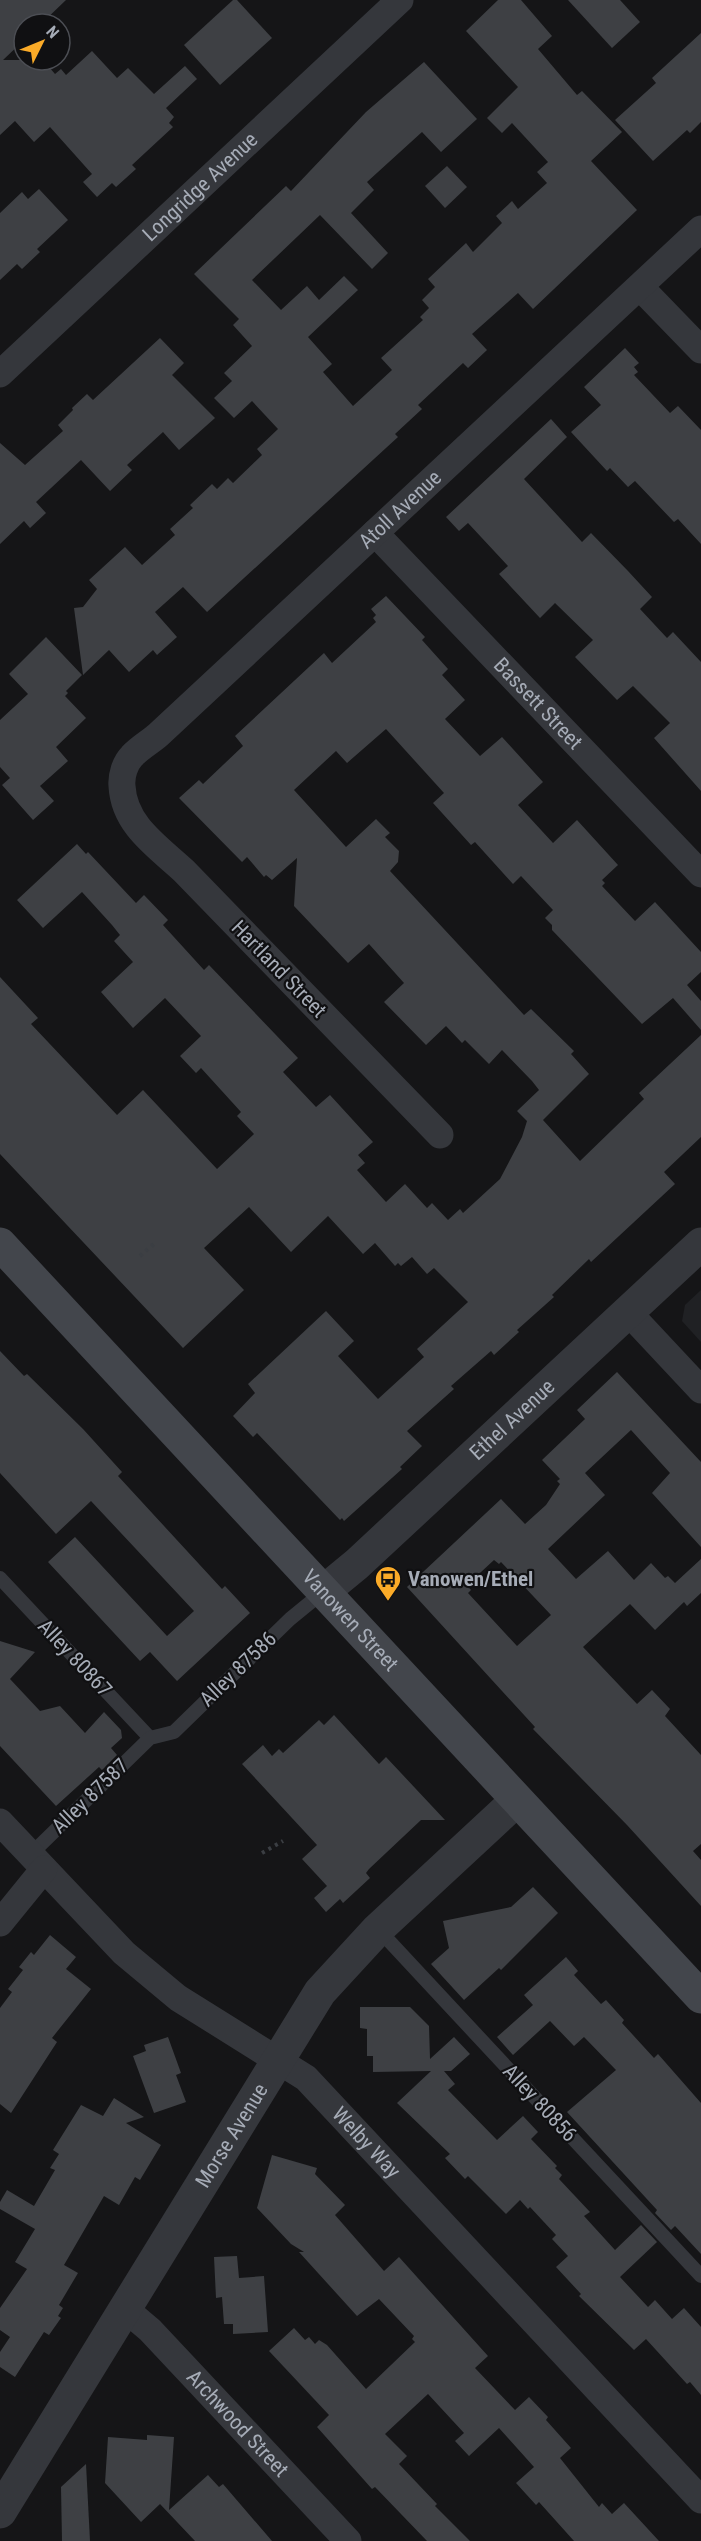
<svg xmlns="http://www.w3.org/2000/svg" width="701" height="2541" font-family="'Roboto Condensed',sans-serif">
<style>
.built{fill:#202124}
.building{fill:#3e4044;fill-rule:evenodd}
.lines{fill:none;stroke-linecap:round;stroke-linejoin:round}
.path{stroke:#3b3e43;stroke-width:4;stroke-dasharray:3 4.5;stroke-linecap:butt}
.service{stroke:#35373c;stroke-width:14}
.minor{stroke:#35373c;stroke-width:27}
.tertiary{stroke:#35373c;stroke-width:33}
.secondary{stroke:#43464c;stroke-width:33}
.labels{text-anchor:middle;stroke-width:4.5;stroke-linejoin:round;paint-order:stroke}
.street-label{font-size:21px;fill:#a6acb7;stroke:#101012}
.poi-label{font-size:21px;font-weight:bold;fill:#a6acb7;stroke:#101012;text-anchor:start}
</style>
<rect width="100%" height="100%" fill="#151517"/>
<polygon class="built" points="701,1290 701,1342 682,1321 685,1305"/>
<g class="building">
<polygon points="0,0 66,0 41,24 24,24 24,40 3,60 43,60 55,74 61,69 66,75 92,51 117,78 128,68 154,94 185,66 197,79 166,108 174,117 169,123 173,127 132,165 136,169 116,187 112,183 97,197 83,182 92,174 50,127 34,142 15,121 0,135"/>
<polygon points="233,0 237,0 272,38 220,85 184,45"/>
<polygon points="498,0 521,0 552,36 538,49 577,95 582,91 622,132 591,161 637,210 533,309 518,293 472,334 487,350 468,368 463,363 418,405 422,409 395,434 398,437 207,612 183,587 155,612 177,637 157,655 153,650 129,672 109,650 83,675 74,608 83,607 97,589 89,580 125,547 142,565 175,535 170,529 193,508 190,505 212,484 217,489 228,478 233,483 262,455 257,449 278,429 252,401 234,418 214,398 232,381 224,373 252,346 233,325 239,319 194,274 286,186 291,191 366,112 424,62 477,119 441,152 422,132 367,182 374,190 351,213 388,253 372,269 320,215 252,280 281,310 307,286 319,300 344,276 358,290 308,337 332,364 323,372 353,406 392,370 381,358 423,320 420,317 429,308 422,300 435,287 428,279 466,243 473,252 502,223 496,216 512,201 518,209 547,183 537,172 548,162 512,123 502,133 487,118 518,87 466,31"/>
<polygon points="568,0 620,0 640,22 612,48"/>
<polygon points="701,33 701,122 690,133 687,130 653,161 615,120 656,83 652,78"/>
<polygon points="447,166 467,187 445,208 425,186"/>
<polygon points="39,189 68,220 37,249 40,252 22,269 17,264 0,280 0,213 22,192 28,199"/>
<polygon points="160,338 184,363 172,375 215,418 179,450 163,432 127,465 132,470 110,491 81,460 36,502 46,513 30,528 24,521 0,544 0,443 25,465 63,431 58,425 73,410 72,408 87,394 93,400"/>
<polygon points="625,348 639,363 634,367 638,372 634,375 670,413 678,406 701,430 701,544 678,519 674,522 635,481 628,487 610,468 607,471 571,432 601,405 584,387"/>
<polygon points="551,419 567,437 524,479 582,542 591,533 628,571 652,597 640,609 667,638 673,632 701,662 701,791 654,738 670,723 633,686 617,700 575,657 593,640 555,603 540,618 499,574 508,566 468,523 459,531 446,517"/>
<polygon points="386,596 425,637 422,640 448,669 442,675 465,700 445,719 480,756 502,737 543,782 518,805 553,843 577,820 618,865 602,880 605,883 602,886 635,921 655,902 701,952 701,972 687,985 701,1001 701,1030 673,998 642,1024 552,930 552,925 545,918 553,910 521,876 513,884 475,842 471,845 433,803 444,793 386,729 347,763 336,751 294,790 346,847 376,819 390,833 385,837 399,851 398,862 390,871 524,1015 531,1009 574,1051 571,1054 589,1074 543,1120 580,1161 644,1099 639,1093 701,1035 701,1137 664,1172 675,1184 591,1262 589,1259 552,1295 554,1297 517,1330 519,1332 494,1355 491,1351 451,1386 454,1389 407,1431 422,1446 400,1467 402,1469 344,1521 342,1518 340,1520 257,1433 253,1437 233,1416 255,1393 248,1384 326,1311 354,1341 338,1356 378,1399 424,1357 417,1349 468,1302 434,1268 427,1274 412,1257 401,1266 398,1263 395,1266 375,1243 363,1254 328,1216 291,1252 249,1207 204,1248 244,1290 183,1348 0,1154 0,977 38,1018 31,1024 117,1115 143,1090 217,1169 254,1134 237,1116 241,1112 201,1068 196,1073 180,1056 201,1036 165,998 133,1028 101,992 133,962 114,941 120,935 112,925 82,892 43,928 17,900 77,844 86,854 88,852 136,903 144,895 168,920 163,925 204,970 209,965 298,1058 283,1072 316,1107 330,1095 373,1142 358,1155 365,1163 357,1170 386,1202 405,1184 427,1208 432,1203 448,1220 460,1209 463,1213 500,1179 522,1137 527,1121 517,1111 539,1090 532,1081 502,1050 489,1064 465,1040 462,1043 446,1026 426,1045 384,1002 404,983 369,944 348,963 294,906 297,858 272,880 266,875 264,877 247,857 242,862 179,798 199,780 203,784 243,746 235,736 324,653 332,663 376,622 373,618 376,615 371,609"/>
<polygon points="46,637 82,675 66,691 68,693 65,696 86,718 56,747 68,761 40,786 54,801 33,820 2,785 10,778 0,767 0,720 28,694 9,674"/>
<polygon points="0,1351 24,1376 27,1374 83,1429 122,1472 118,1476 222,1589 225,1586 250,1613 177,1681 150,1652 140,1661 48,1562 75,1537 167,1636 194,1611 91,1501 56,1534 0,1473"/>
<path d="M617 1372 701 1462V1547L652 1493 670 1473 631 1430 585 1473 605 1495 548 1549 576 1579 608 1551 634 1580 651 1563 665 1578 668 1576 675 1583 701 1559V1593L687 1606 684 1602 655 1630 630 1604 583 1647 637 1704 652 1690 670 1709 665 1716 701 1755V1844L693 1851 701 1860V1906L627 1825 533 1729 535 1727 407 1587 501 1499 525 1524 546 1505 560 1484 557 1481 560 1479 542 1460 585 1419 577 1410ZM494 1560 499 1564 501 1562 551 1615 517 1646 468 1593 471 1590 467 1585Z"/>
<polygon points="0,1641 35,1652 10,1679 40,1711 60,1706 85,1733 104,1712 121,1730 122,1738 111,1748 117,1755 102,1770 99,1767 56,1806 0,1746"/>
<polygon points="334,1715 379,1764 386,1757 445,1820 421,1820 369,1869 366,1873 370,1878 343,1903 340,1899 326,1912 314,1898 327,1886 302,1859 317,1845 242,1764 263,1745 272,1756 279,1749 283,1753 319,1720 324,1725"/>
<polygon points="533,1887 558,1913 501,1970 499,1968 464,2000 431,1964 449,1948 443,1921 511,1907"/>
<polygon points="50,1935 76,1957 66,1969 91,1989 52,2038 57,2042 11,2113 0,2104 0,2008 12,1992 8,1989 23,1970 19,1967 31,1952 34,1955"/>
<polygon points="566,1957 578,1971 574,1975 601,2004 606,2000 624,2020 622,2023 654,2058 658,2054 701,2103 701,2254 675,2226 671,2230 655,2213 657,2210 567,2112 616,2070 584,2037 574,2046 550,2021 513,2055 497,2037 533,2005 524,1995"/>
<polygon points="360,2007 410,2007 429,2026 430,2059 454,2037 470,2054 451,2071 444,2071 455,2084 448,2090 497,2140 523,2116 538,2132 531,2139 557,2166 555,2168 562,2175 559,2179 590,2212 584,2216 615,2250 641,2225 657,2242 620,2277 648,2307 655,2300 672,2319 684,2308 701,2327 701,2395 690,2382 687,2384 646,2339 634,2350 579,2296 581,2294 556,2267 568,2256 552,2239 556,2235 530,2207 528,2209 520,2200 506,2214 468,2176 465,2179 445,2158 450,2154 397,2103 431,2071 373,2072 373,2056 367,2056 367,2029 360,2028"/>
<polygon points="168,2037 181,2073 176,2075 186,2102 154,2113 133,2056 146,2051 144,2045"/>
<polygon points="114,2098 144,2117 126,2123 161,2145 140,2180 135,2177 119,2205 104,2196 64,2265 78,2273 59,2305 63,2308 58,2316 61,2318 49,2335 44,2332 15,2377 0,2367 0,2352 10,2337 0,2330 0,2308 27,2269 15,2262 35,2229 0,2209 0,2202 7,2190 34,2206 55,2170 50,2168 59,2154 53,2150 81,2105 103,2116"/>
<polygon points="272,2155 317,2168 315,2174 345,2205 335,2215 384,2271 399,2257 488,2356 475,2368 515,2410 529,2397 548,2417 546,2420 571,2448 560,2458 599,2507 602,2503 612,2514 624,2503 659,2541 574,2541 539,2502 536,2505 516,2483 534,2467 499,2428 469,2456 455,2441 464,2433 428,2394 385,2434 407,2456 399,2464 437,2504 435,2506 470,2541 427,2541 375,2487 372,2489 317,2427 329,2415 269,2351 294,2328 305,2340 309,2337 315,2344 319,2340 327,2345 366,2389 415,2342 412,2339 414,2336 379,2299 357,2316 299,2252 304,2252 291,2244 257,2208"/>
<polygon points="237,2256 239,2278 264,2276 268,2332 233,2334 233,2324 224,2324 222,2297 216,2298 214,2257"/>
<polygon points="147,2435 174,2437 169,2510 208,2475 219,2487 223,2484 272,2541 195,2541 160,2504 141,2522 105,2483 108,2437 147,2440"/>
<polygon points="86,2464 90,2541 62,2541 61,2487"/>
</g>
<g class="lines">
<g class="path">
<polyline points="140,1256 155,1243"/>
<polyline points="262,1853 283,1841"/>
</g>
<g class="service">
<polyline points="0,1578 150,1738"/>
<polyline points="30,1855 150,1738 174,1732 290,1619 323,1592"/>
<polyline points="378,1929 701,2276"/>
</g>
<g class="minor">
<polyline points="640,287 701,350"/>
<path id="s1" d="M0 374 400 0"/>
<path id="s2" d="M375 533 701 874"/>
<path id="s3" d="M440 1135 184 871C157 846 124 825 122 786 121 776 125 763 132 756 139 748 150 742 158 735L701 229"/>
<polyline points="628,1312 701,1390"/>
<path id="s4" d="M0 1822 124 1953 178 1998 306 2078 701 2500"/>
<polyline points="0,1923 44,1869"/>
<path id="s5" d="M124 2308 150 2330 348 2541"/>
</g>
<g class="tertiary">
<path id="s6" d="M323 1592 357 1564 701 1244"/>
<path id="s7" d="M0 2512 320 1992 378 1929 517 1800"/>
</g>
<path class="secondary" id="s8" d="M0 1244 701 1997"/>
</g>
<defs>
<g id="bus-pin" transform="scale(1.35)"><path d="M0 17L-7.5 6A9.5 9.5 0 1 1 7.5 6Z" fill="#fbab28" stroke="#101012"/><path d="M-5-6H5V4H4V6H2V4H-2V6H-4V4H-5ZM-3.5-4V0h7V-4ZM-3.5 1.2v1.5H-2V1.2ZM2 1.2v1.5H3.5V1.2Z" fill="#111"/></g>
</defs>
<g fill-rule="evenodd">
<use href="#bus-pin" x="388" y="1579"/>
</g>
<g class="labels">
<g class="street-label">
<text dy="7" stroke="none"><textPath href="#s1" startOffset="274">Longridge Avenue</textPath></text>
<text dy="7" stroke="none"><textPath href="#s3" startOffset="873">Atoll Avenue</textPath></text>
<text dy="7" stroke="none"><textPath href="#s2" startOffset="236">Bassett Street</textPath></text>
<text transform="translate(279 969) rotate(46)" y="7">Hartland Street</text>
<text dy="7" stroke="none"><textPath href="#s6" startOffset="256">Ethel Avenue</textPath></text>
<text dy="7" stroke="none"><textPath href="#s8" startOffset="514">Vanowen Street</textPath></text>
<text transform="translate(75 1658) rotate(47)" y="7">Alley 80867</text>
<text transform="translate(238 1669) rotate(-44)" y="7">Alley 87586</text>
<text transform="translate(90 1796) rotate(-44)" y="7">Alley 87587</text>
<text transform="translate(540 2103) rotate(47)" y="7">Alley 80856</text>
<text dy="7" stroke="none"><textPath href="#s7" startOffset="442">Morse Avenue</textPath></text>
<text dy="7" stroke="none"><textPath href="#s4" startOffset="490">Welby Way</textPath></text>
<text dy="7" stroke="none"><textPath href="#s5" startOffset="162">Archwood Street</textPath></text>
</g>
<g class="poi-label">
<text x="408" y="1586">Vanowen/Ethel</text>
</g>
</g>
<g transform="translate(42 42) rotate(47)"><circle r="28" fill="#101012" stroke="#4c4e54" stroke-width="1.5"/>
<path d="M0-4.5L10 22L0 15L-10 22Z" fill="#fbab28"/>
<text y="-9" font-size="16" font-weight="bold" text-anchor="middle" fill="#a6acb7">N</text>
</g>
</svg>
